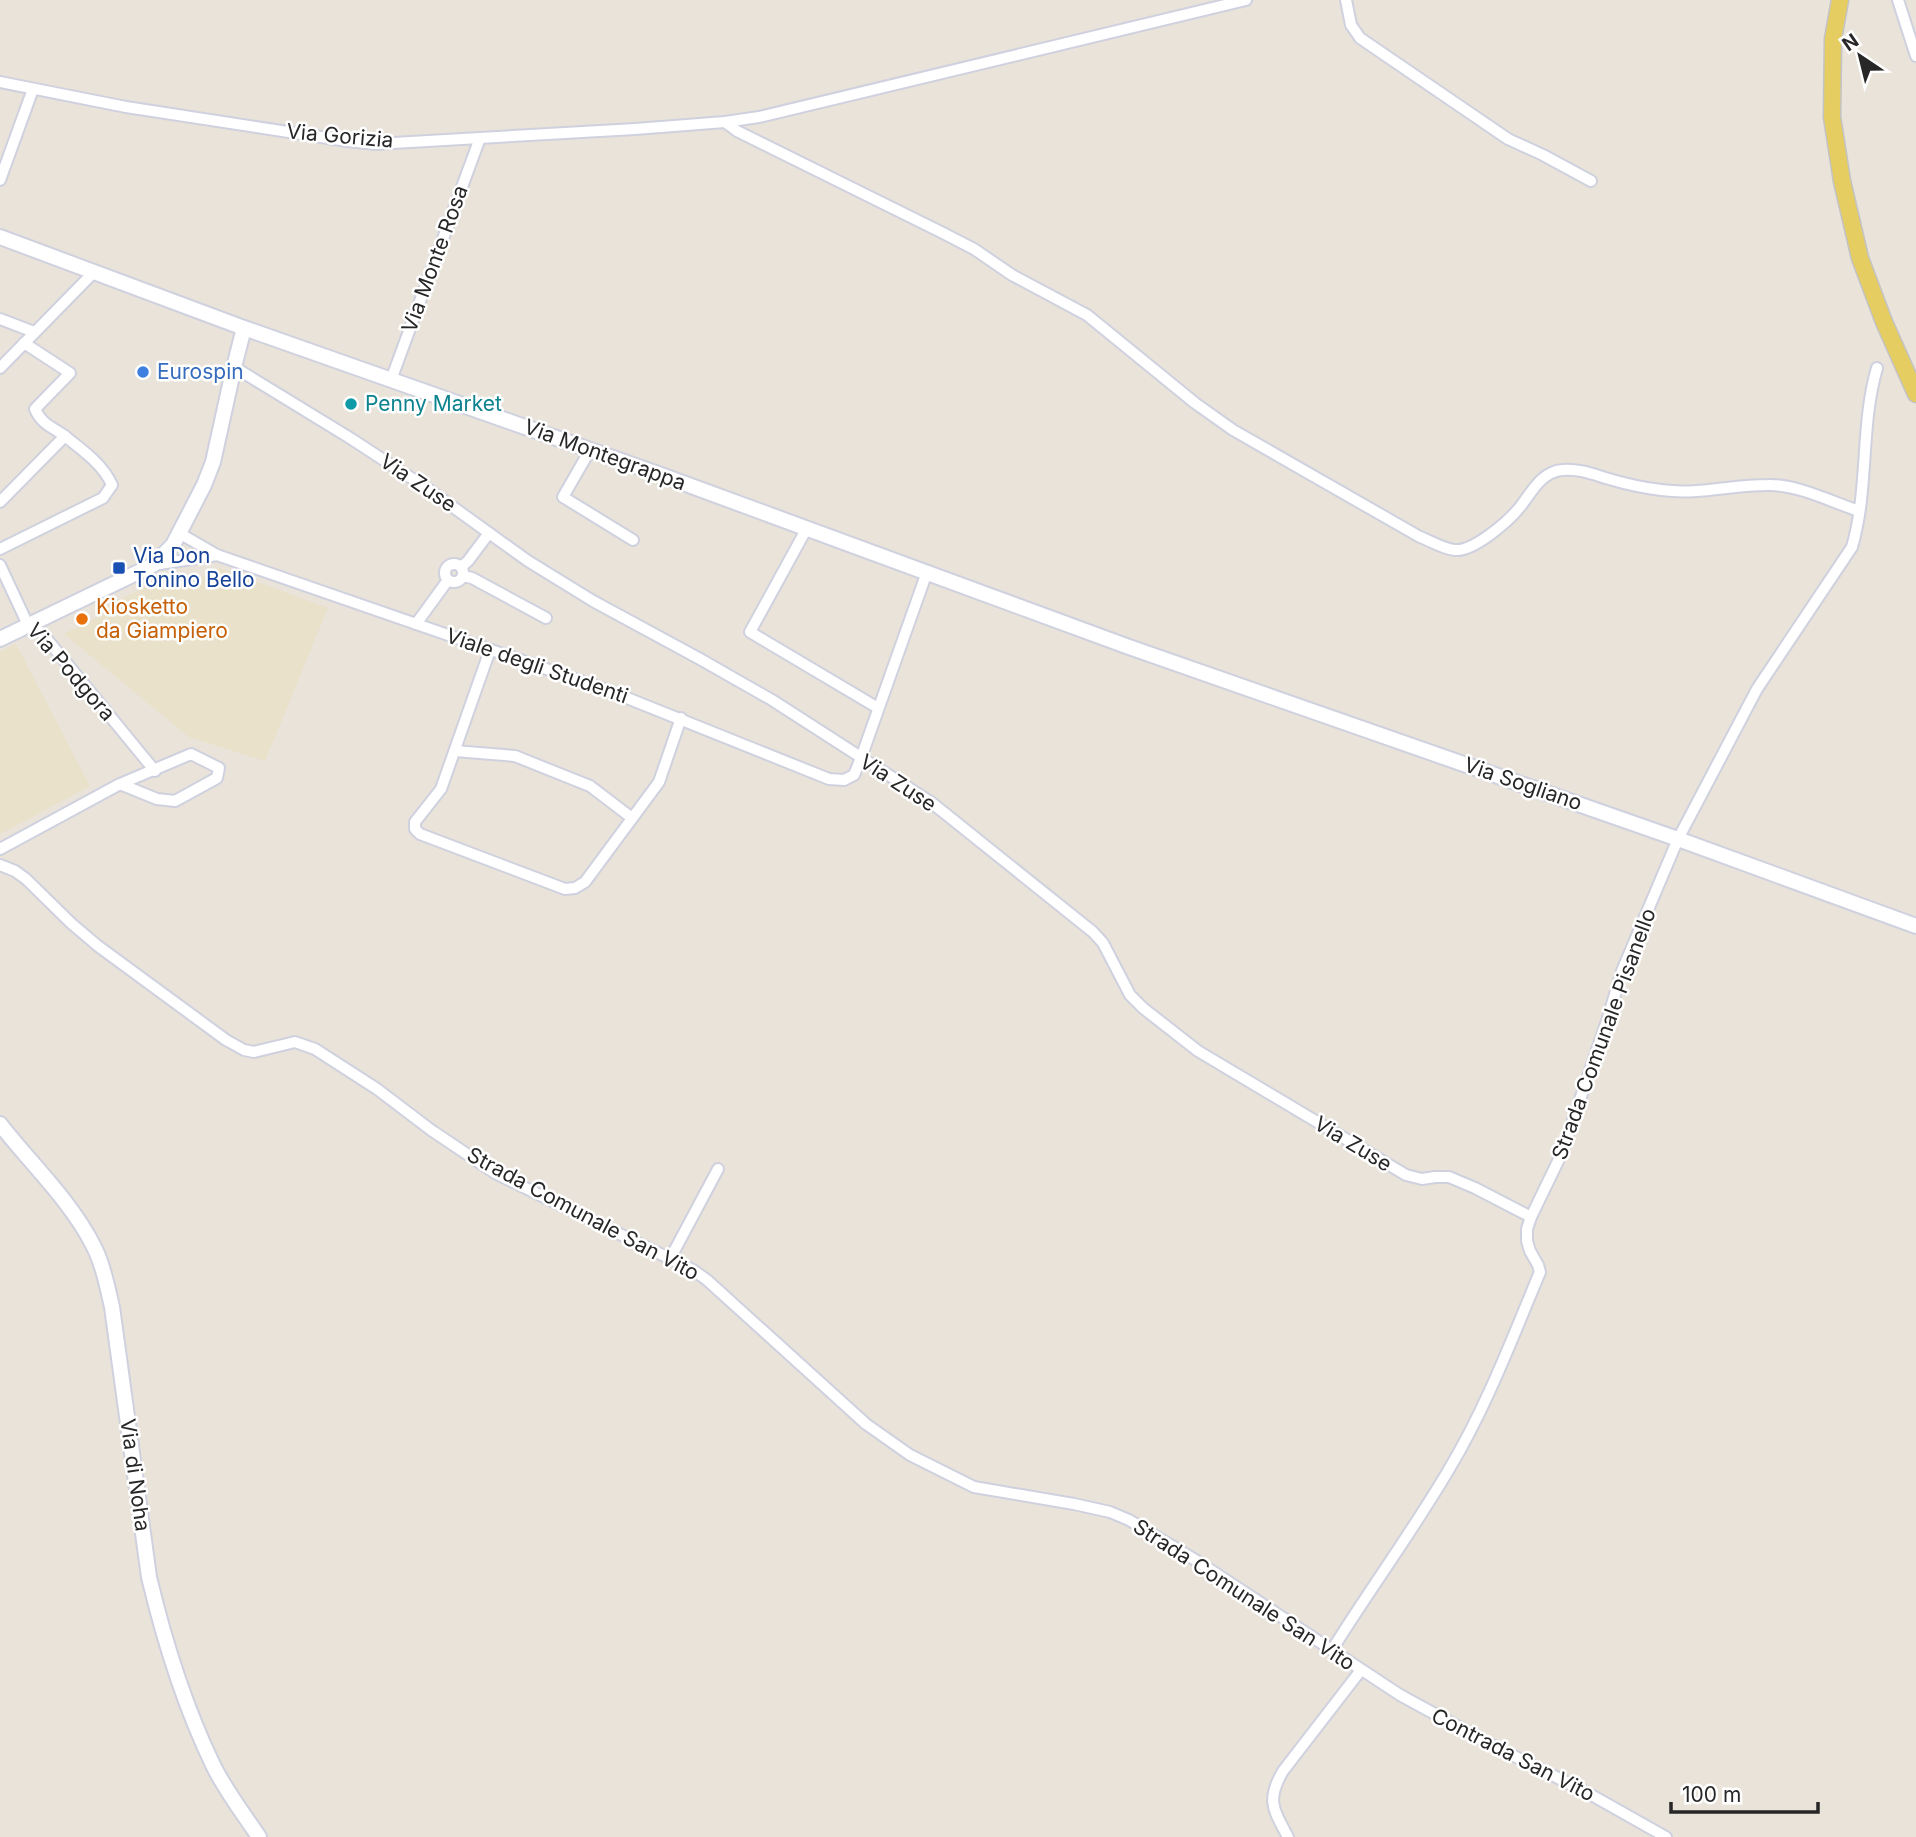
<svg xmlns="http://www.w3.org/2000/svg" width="1916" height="1837" font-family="Inter,sans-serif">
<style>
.education{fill:#e9e1c9}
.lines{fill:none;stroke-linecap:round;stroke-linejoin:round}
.street-casing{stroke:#cfd1df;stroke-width:14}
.secondary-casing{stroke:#cfd1df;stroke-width:18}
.primary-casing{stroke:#c3c3c3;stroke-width:19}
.street{stroke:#fff;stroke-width:10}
.secondary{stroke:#fff;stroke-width:14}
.primary{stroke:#e5cd62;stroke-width:16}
.shop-dot{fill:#3f7fe0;stroke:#fff;stroke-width:2.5}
.culture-dot{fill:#0f9aa8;stroke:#fff;stroke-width:2.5}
.transit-dot{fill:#1a4fb4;stroke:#fff;stroke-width:2.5}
.food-dot{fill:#e8710a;stroke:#fff;stroke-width:2.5}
.labels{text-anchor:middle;stroke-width:5;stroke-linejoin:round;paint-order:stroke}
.street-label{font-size:21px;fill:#272727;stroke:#fff}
.shop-label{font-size:21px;fill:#366cbe;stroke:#fff;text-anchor:start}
.culture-label{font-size:21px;fill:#0d838f;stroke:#fff;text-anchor:start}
.transit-label{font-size:21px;fill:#164399;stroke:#fff;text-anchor:start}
.food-label{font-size:21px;fill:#c56008;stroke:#fff;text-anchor:start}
</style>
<rect width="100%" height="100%" fill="#e9e3d9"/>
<g class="education">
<polygon points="219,568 328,608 265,761 189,737 64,634 103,614 108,605 152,584 163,587 169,583 177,587 183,582 192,583"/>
<polygon points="16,644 90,786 0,834 0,652"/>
</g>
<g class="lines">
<g class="street-casing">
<g id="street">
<polyline points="1346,0 1351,25 1360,38 1508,139 1543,155 1591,181"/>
<polyline points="1898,0 1916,56"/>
<polyline points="0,82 126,107 347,141 376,144 635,129 725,122 759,117 1246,0"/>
<path d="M725 122 737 131 943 233 974 249 1012 275 1087 315 1195 403 1233 430 1420 537C1431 541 1443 549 1455 550 1473 552 1509 521 1520 507 1532 492 1541 472 1562 470 1578 468 1595 475 1609 479 1626 484 1644 488 1661 490 1700 495 1730 485 1768 485 1796 484 1832 502 1859 511"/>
<polyline points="0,180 33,89"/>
<polyline points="0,319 34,332"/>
<polyline points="234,367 350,438 428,489 528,561 593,601 700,659 772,700 932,803 1093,932 1103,943 1130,995 1143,1008 1198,1051 1406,1175 1422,1179 1435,1177 1449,1177 1475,1188 1531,1217"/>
<polyline points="0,368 94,272"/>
<polyline points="391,380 480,138"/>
<polyline points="590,450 563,497 633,540"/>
<polyline points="0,502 65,436"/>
<polyline points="807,528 750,632 878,708"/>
<polyline points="179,533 217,555 607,690 829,779 844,780 854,775 861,758 927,572"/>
<path d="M0 549 103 498 112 485C103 464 80 448 62 434 50 426 41 423 35 409L70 373 24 343"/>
<circle cx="454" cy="573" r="9"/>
<polyline points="0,565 28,625 41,632 155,771"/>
<polyline points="153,565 217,555"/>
<polyline points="461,567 468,561 489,533"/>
<polyline points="463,576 472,578 546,618"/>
<polyline points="416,624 448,580"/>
<polyline points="490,650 441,789 415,822 415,829 420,834 565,889 575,888 585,882 659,782 681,718"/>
<polyline points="455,751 515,756 590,786 632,818"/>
<polyline points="0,849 120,784 191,754 219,768 217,778 175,801 157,799 120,784"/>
<polyline points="0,865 15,871 26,879 72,924 98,946 226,1040 244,1050 254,1052 295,1042 315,1049 377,1089 431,1130 495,1173 693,1270 707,1280 866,1424 910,1455 974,1487 1074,1504 1110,1512 1129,1520 1197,1561 1400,1695 1490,1744 1586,1792 1666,1837"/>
<polyline points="670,1259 718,1169"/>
<path d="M1332 1650C1370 1589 1412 1532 1448 1471 1486 1408 1512 1339 1540 1272L1538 1265 1530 1251 1527 1241V1229L1531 1217 1561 1155 1607 1021 1622 971 1678 839 1757 689 1852 547C1869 489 1860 426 1877 368"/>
<path d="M1288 1837C1273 1809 1266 1800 1283 1771L1361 1670"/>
</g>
</g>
<g class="secondary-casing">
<g id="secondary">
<polyline points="0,237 244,328 664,476 1129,647 1678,839 1916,926"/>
<polyline points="0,639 153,565 173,545 204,485 213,462 234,367 244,328"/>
<path d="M0 1124C31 1164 70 1200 93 1245 103 1264 107 1286 112 1307L149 1577C164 1640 185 1707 213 1765 225 1790 243 1813 259 1837"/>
</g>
</g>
<g class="primary-casing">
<polyline id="primary" points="1840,0 1833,39 1832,117 1842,181 1860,258 1884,322 1916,394"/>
</g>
<use href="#street" class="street"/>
<use href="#secondary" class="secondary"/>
<use href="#primary" class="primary"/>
</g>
<circle class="shop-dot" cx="143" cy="372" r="7"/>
<circle class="culture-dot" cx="351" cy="404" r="7"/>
<rect class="transit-dot" x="112" y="561" width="14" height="14" rx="3.5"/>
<circle class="food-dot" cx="82" cy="619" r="7"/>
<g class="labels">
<g class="street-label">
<text transform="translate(340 136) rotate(5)" y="7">Via Gorizia</text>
<text transform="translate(435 259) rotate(-70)" y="7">Via Monte Rosa</text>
<text transform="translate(605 455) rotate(20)" y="7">Via Montegrappa</text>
<text transform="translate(418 483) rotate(34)" y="7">Via Zuse</text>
<text transform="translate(537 666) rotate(19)" y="7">Viale degli Studenti</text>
<text transform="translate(71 672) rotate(49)" y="7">Via Podgora</text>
<text transform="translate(898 783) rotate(33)" y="7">Via Zuse</text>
<text transform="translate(1523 784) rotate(19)" y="7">Via Sogliano</text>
<text transform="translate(1604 1034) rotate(-70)" y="7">Strada Comunale Pisanello</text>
<text transform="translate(1353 1144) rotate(31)" y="7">Via Zuse</text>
<text transform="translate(583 1214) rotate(28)" y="7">Strada Comunale San Vito</text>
<text transform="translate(135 1475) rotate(82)" y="7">Via di Noha</text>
<text transform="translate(1244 1595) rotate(33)" y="7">Strada Comunale San Vito</text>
<text transform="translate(1513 1755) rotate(27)" y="7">Contrada San Vito</text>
</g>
<g class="shop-label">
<text x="157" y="379">Eurospin</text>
</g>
<g class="culture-label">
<text x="365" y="411">Penny Market</text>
</g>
<g class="transit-label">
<text x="133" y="563">Via Don<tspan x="133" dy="24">Tonino Bello</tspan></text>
</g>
<g class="food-label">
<text x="96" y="614">Kiosketto<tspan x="96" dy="24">da Giampiero</tspan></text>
</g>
</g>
<g transform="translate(1860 56) rotate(325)" stroke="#ffffff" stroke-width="5" paint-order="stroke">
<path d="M0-5L12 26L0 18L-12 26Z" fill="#272727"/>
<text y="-10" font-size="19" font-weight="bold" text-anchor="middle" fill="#272727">N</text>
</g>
<path d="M1671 1802v10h147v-10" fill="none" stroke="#272727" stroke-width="3.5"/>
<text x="1682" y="1802" font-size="21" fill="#272727" stroke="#ffffff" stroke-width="5" paint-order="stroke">100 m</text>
</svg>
